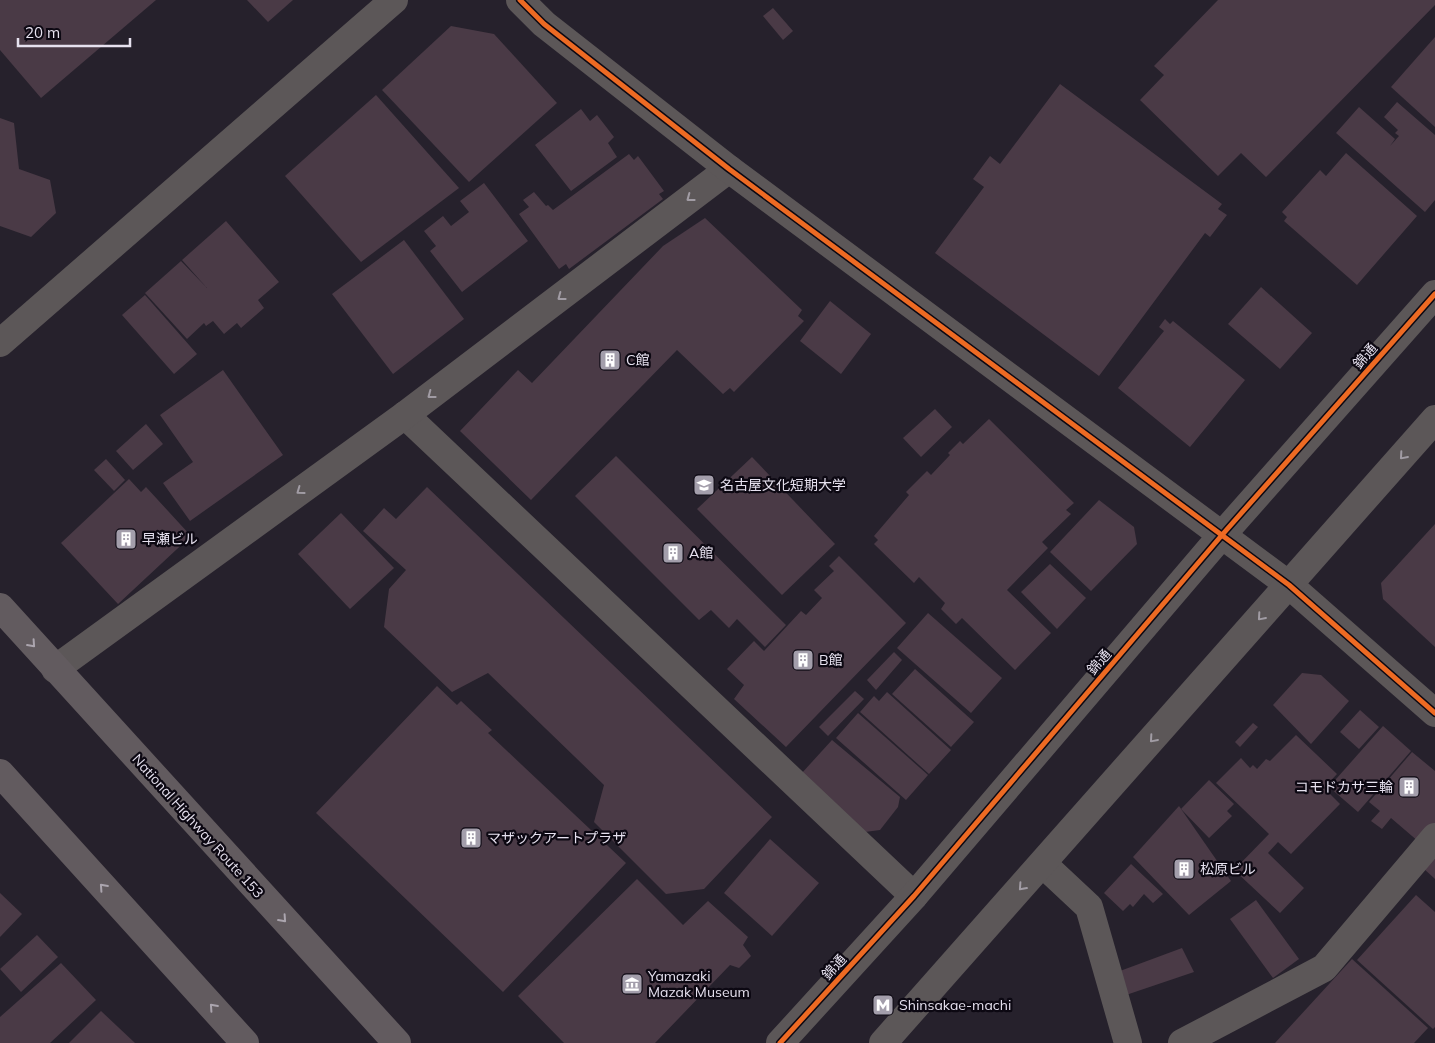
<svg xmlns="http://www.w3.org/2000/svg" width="1435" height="1043" font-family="Mulish,'Noto Sans JP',sans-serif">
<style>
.building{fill:#4a3a46}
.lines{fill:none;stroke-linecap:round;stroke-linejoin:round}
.minor{stroke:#5c5758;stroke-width:28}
.tertiary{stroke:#5c5758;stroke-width:28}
.trunk{stroke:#625b5f;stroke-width:28}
.cycleway-casing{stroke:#0c0812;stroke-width:8}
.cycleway{stroke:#ed6a23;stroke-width:5}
.oneway{stroke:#a19ca4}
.oneway2{stroke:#aba5ae}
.labels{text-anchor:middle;stroke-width:4.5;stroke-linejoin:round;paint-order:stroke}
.street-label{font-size:14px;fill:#e6e1ef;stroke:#0c0812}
.poi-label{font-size:14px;fill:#e6e1ef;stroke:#0c0812;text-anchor:start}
</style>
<rect width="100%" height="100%" fill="#26212c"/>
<g class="building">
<polygon points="0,0 156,0 41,98 0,50"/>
<polygon points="247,0 293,0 268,22"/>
<polygon points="1218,0 1435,0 1435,5 1266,177 1241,153 1218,176 1140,100 1164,75 1154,66"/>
<polygon points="773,8 793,31 783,40 763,16"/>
<polygon points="451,26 494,34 557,103 469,182 382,90"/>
<polygon points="1435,37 1435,127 1391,87"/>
<polygon points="1060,84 1222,204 1218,209 1227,215 1210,237 1205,233 1099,376 935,253 984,187 973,179 990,156 1000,164"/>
<polygon points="376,95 459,188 361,262 285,176"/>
<polygon points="1397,102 1435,135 1435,200 1425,212 1336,133 1359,107 1395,139 1390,146 1399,136 1395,133 1398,130 1384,117"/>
<polygon points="581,109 590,121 597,115 614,137 608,143 617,157 571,191 535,145"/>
<polygon points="0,118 14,123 19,169 50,180 56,213 31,237 0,226"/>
<polygon points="1346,153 1417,216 1357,285 1284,221 1287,217 1282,212 1320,170 1326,176"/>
<polygon points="629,154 634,160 638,156 664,191 659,194 663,199 569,269 566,264 559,269 519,214 529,207 523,200 534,192 546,206 548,205 553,210"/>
<polygon points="484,183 528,241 462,292 430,251 436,246 424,231 443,216 451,226 469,212 460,201"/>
<polygon points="705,218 802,310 798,316 804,321 734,392 730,388 723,394 677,350 531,500 460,431 518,370 532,383 663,246"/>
<polygon points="226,221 279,282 258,300 264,308 241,328 237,323 224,334 213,321 206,326 204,323 187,339 145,293 181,261 207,288 182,260"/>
<polygon points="404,240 464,319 393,374 332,294"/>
<polygon points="1261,287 1312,333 1280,369 1228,324"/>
<polygon points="145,295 197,354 174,374 122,315"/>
<polygon points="830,301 871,334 841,374 800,341"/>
<polygon points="1165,319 1170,324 1173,321 1245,380 1190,447 1118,388 1164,331 1159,327"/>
<polygon points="223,370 283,455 190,521 163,483 193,462 160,415"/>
<polygon points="935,409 952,427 921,457 903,438"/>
<polygon points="989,419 1074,503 1066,510 1071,514 1042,542 1048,548 1007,590 1051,633 1015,670 962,618 956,624 941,609 945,603 919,577 914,583 874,544 878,540 874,536 909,495 906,492 927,471 931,475 950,455 948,453 960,441 963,444"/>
<polygon points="146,424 163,444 133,470 116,451"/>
<polygon points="616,456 786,625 765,647 737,619 729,628 711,610 699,620 575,496"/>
<polygon points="752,457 835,544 782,595 697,509"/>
<polygon points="106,459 125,480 114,491 94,470"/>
<polygon points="129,479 141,492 146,487 191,536 118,604 61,543"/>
<polygon points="427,487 772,817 704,889 666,894 594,822 604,785 488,673 452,692 384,627 389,589 406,570 363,531 384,508 396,519"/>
<polygon points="1099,500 1134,527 1137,544 1091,591 1050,552"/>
<polygon points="341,513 394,568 350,609 298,554"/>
<polygon points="1435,524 1435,647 1383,599 1381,583"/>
<polygon points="839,556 906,623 786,747 734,699 744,685 727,669 754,641 764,651 801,611 806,615 822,598 814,590 834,571 829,566"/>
<polygon points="1050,564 1086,598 1057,629 1021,592"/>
<polygon points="928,613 1002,678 971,713 897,648"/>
<polygon points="894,652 902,660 876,690 867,680"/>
<polygon points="915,669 974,722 951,747 892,694"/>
<polygon points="1302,673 1321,675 1349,701 1311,744 1273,705"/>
<polygon points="437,686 457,705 461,701 492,730 488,733 626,863 503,992 316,813"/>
<polygon points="855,691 864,699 828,736 819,727"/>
<polygon points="887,692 951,750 929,774 860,712 874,696 879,701"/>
<polygon points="1360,710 1379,727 1359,749 1340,732"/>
<polygon points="858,713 928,775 906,800 836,738"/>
<polygon points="1253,723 1258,727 1240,747 1235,742"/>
<polygon points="1383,726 1411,751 1358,812 1329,787"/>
<polygon points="1296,735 1337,774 1324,788 1340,804 1291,854 1278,842 1268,853 1304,888 1280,913 1234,870 1269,834 1216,783 1241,758 1250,768 1253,765 1257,769 1266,759 1270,761"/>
<polygon points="832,740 900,797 898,807 880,830 865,832 801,774"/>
<polygon points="1412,752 1435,771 1435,823 1419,842 1391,818 1382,829 1371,821 1380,811 1369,802"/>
<polygon points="1209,780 1234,804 1227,811 1232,816 1209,838 1181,809"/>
<polygon points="1179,806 1231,881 1189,915 1133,857"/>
<polygon points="770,839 819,883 772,936 724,893"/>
<polygon points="1435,854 1435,879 1423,868"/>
<polygon points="1131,864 1163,894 1153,903 1144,894 1133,907 1130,904 1123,911 1104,893"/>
<polygon points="637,879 683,925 708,901 748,937 743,945 751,956 739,968 730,965 655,1043 564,1043 518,996"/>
<polygon points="0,893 22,914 0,937"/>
<polygon points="1416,895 1435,912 1435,1027 1433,1029 1357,960"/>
<polygon points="1256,900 1299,959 1273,978 1230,919"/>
<polygon points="37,935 58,957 21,992 0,969"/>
<polygon points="1182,948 1194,972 1126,995 1120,971"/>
<polygon points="1352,959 1428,1028 1414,1043 1275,1043"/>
<polygon points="61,963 96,1000 50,1043 0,1043 0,1017"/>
<polygon points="101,1011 135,1043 69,1043"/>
</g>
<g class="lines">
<g class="minor">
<polyline points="405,415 914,896"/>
<polyline points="55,669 405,415 729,169"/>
<polyline points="1043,864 1089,907 1128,1043"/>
<polyline points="1182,1043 1324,968 1435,837"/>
</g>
<g class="tertiary">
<polyline points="520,0 544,24 729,169 1289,585 1435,713"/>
<polyline points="0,343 394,0"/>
<polyline points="780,1043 914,896 1222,535 1435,294"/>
<polyline points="883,1043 1435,419"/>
</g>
<g class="trunk">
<polyline points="0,607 397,1043"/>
<polyline points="0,773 245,1043"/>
</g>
<g class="cycleway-casing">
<g id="cycleway">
<polyline points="520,0 544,24 729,169 1289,585 1435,713"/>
<polyline points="780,1043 914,896 1222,535 1435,294"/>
</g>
</g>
<use href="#cycleway" class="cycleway"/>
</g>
<defs><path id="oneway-chevron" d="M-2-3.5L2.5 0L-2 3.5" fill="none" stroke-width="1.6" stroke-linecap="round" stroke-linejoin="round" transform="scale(1.25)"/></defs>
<g class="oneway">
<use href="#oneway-chevron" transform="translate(690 198) rotate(143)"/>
<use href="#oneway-chevron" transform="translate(561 297) rotate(143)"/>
<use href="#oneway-chevron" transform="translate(431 395) rotate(143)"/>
<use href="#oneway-chevron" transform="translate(1403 456) rotate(131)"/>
<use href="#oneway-chevron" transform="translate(300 491) rotate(144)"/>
<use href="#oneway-chevron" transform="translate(1261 617) rotate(131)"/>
<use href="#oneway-chevron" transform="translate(1153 739) rotate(131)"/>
<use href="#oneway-chevron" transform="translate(1022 887) rotate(132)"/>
</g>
<g class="oneway2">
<use href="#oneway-chevron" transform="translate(32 644) rotate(48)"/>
<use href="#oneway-chevron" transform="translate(103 887) rotate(-132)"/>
<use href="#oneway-chevron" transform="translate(283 919) rotate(48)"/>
<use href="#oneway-chevron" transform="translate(213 1007) rotate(-132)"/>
</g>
<defs>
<g id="building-square" transform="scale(1.125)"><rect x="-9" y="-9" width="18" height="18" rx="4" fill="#a39eab" stroke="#0c0812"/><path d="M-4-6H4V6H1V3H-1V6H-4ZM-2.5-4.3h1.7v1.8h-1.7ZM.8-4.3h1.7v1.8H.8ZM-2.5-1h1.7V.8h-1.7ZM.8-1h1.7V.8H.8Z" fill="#fff"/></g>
<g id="university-square" transform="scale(1.125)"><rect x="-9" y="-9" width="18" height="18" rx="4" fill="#a39eab" stroke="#0c0812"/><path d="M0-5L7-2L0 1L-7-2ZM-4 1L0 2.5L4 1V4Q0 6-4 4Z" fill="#fff"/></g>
<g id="museum-square" transform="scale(1.125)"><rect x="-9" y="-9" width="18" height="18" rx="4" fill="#a39eab" stroke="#0c0812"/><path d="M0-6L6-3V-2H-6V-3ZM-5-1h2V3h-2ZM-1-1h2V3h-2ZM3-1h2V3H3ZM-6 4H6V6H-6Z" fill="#fff"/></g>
<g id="metro-square" transform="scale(1.125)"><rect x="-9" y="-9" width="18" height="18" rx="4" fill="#a39eab" stroke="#0c0812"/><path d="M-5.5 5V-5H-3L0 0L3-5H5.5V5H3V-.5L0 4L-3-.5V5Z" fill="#fff"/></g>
</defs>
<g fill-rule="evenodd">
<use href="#building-square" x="610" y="360"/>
<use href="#university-square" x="704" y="485"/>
<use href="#building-square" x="126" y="539"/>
<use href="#building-square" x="673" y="553"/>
<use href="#building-square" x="803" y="660"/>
<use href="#building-square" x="1409" y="787"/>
<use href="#building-square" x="471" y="838"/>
<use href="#building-square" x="1184" y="869"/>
<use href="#museum-square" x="632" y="984"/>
<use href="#metro-square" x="883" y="1005"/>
</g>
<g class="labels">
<g class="street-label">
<text transform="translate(1365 356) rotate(-49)" y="5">錦通</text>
<text transform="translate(1099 662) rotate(-49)" y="5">錦通</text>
<text transform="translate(198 826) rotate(48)" y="5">National Highway Route 153</text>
<text transform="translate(834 967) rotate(-48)" y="5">錦通</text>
</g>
<g class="poi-label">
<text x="626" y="365">C館</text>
<text x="720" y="490">名古屋文化短期大学</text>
<text x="142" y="544">早瀬ビル</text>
<text x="689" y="558">A館</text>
<text x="819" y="665">B館</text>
<text x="1393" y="792" text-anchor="end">コモドカサ三輪</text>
<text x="487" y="843">マザックアートプラザ</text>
<text x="1200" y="874">松原ビル</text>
<text x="648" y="981">Yamazaki<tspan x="648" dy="16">Mazak Museum</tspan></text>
<text x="899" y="1010">Shinsakae-machi</text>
</g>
</g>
<path d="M18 38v8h112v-8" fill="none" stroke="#e6e1ef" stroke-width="2.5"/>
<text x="25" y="38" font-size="15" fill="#e6e1ef" stroke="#0c0812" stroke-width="4" paint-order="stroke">20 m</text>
</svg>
